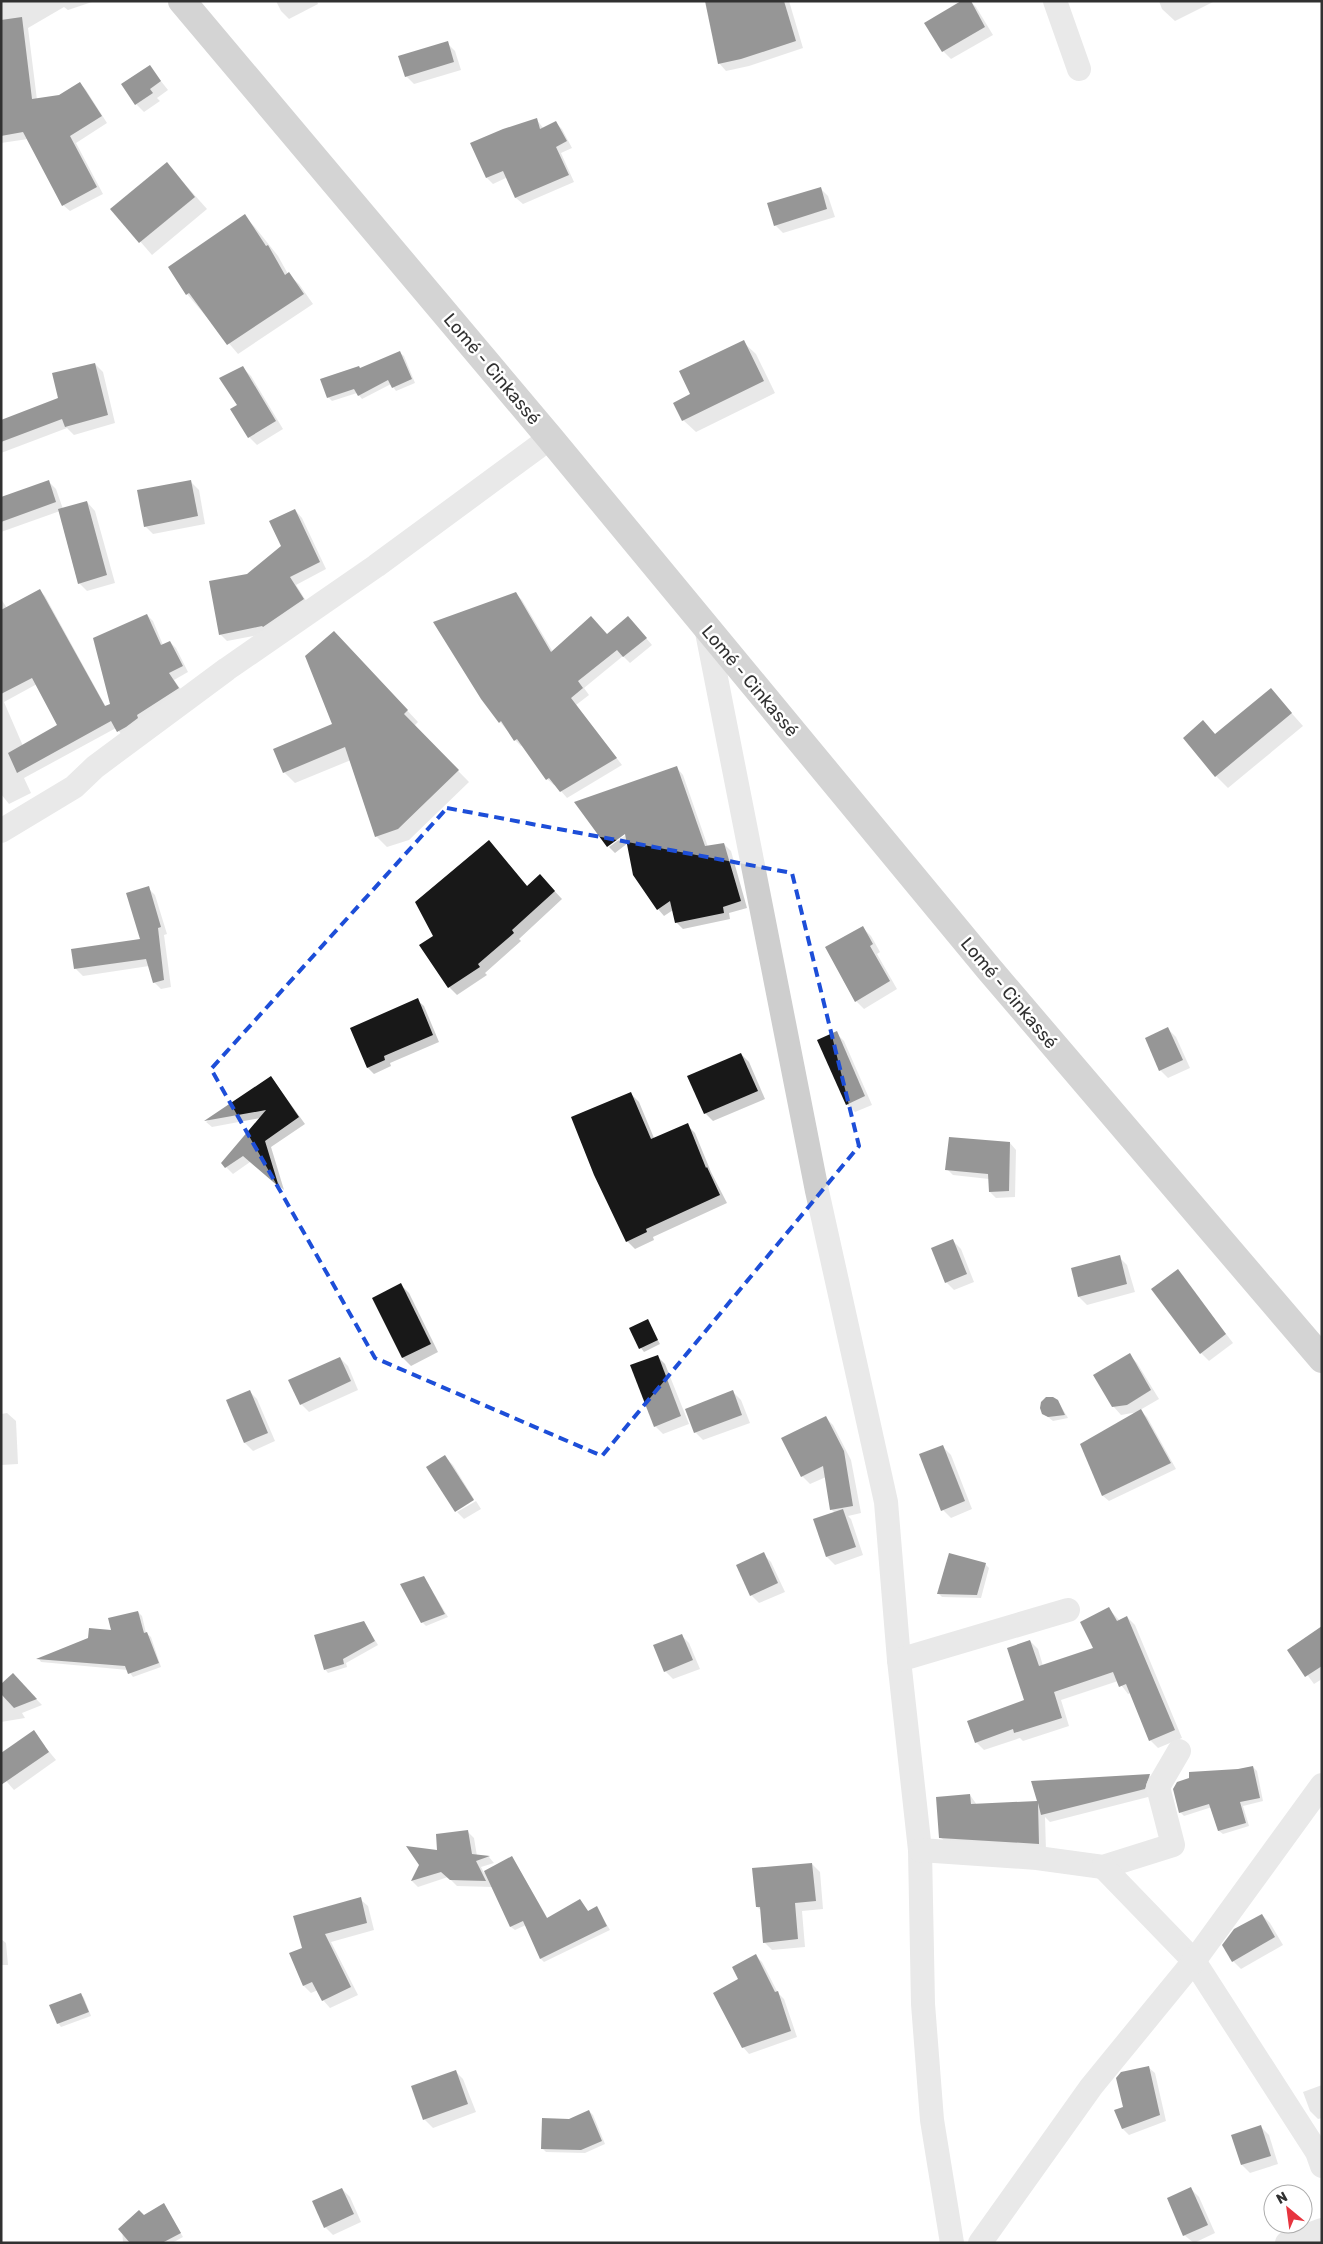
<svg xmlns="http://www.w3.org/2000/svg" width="1323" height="2244" font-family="Rubik,sans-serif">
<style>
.shadow{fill:#0003;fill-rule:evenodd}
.building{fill:#181818}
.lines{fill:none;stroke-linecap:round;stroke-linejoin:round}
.minor{stroke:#cecece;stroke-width:24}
.trunk{stroke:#a0a0a0;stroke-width:28}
.marked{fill:none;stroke:#1d4ed8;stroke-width:4;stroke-dasharray:10 6;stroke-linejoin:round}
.labels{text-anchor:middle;stroke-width:5;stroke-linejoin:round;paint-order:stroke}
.street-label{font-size:18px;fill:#313131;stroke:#fff}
</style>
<rect width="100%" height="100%" fill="#fff"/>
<g class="shadow">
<polygon points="1,1 92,2 68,10 64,7 28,28 37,100 60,96 80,83 86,90 107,123 76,143 103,194 70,211 63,205 28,139 1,143"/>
<polygon points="276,1 317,1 318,4 289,19 281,11"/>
<polygon points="706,1 789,1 803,48 749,66 726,71 719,63"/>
<polygon points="970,1 976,7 993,35 951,59 943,51"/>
<polygon points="1159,1 1215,1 1175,21 1162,9"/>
<polygon points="447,43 455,51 461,70 414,84 406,76"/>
<polygon points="149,66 168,90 157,98 160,101 144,112 136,104"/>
<polygon points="536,119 544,129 556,123 562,129 572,148 561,153 574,182 523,204 516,198 508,177 493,184 487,178"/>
<polygon points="167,164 207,209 152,255 112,209"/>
<polygon points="820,188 828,196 835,217 783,233 775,225"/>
<polygon points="244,216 254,226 278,256 288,274 299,284 313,304 238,354 187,294"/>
<polygon points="743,342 756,354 775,393 696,432 683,420"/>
<polygon points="400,353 404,356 415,383 396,391 391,384 362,399 357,393 332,401 328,397 361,369"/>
<polygon points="95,364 103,372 115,423 74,435 67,428 1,453 1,421 59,399"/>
<polygon points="243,368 251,376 283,429 257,445 249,437 239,405"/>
<polygon points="48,481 56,489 63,509 87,502 95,511 115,583 87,591 79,583 60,511 1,532 1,498"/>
<polygon points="191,482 199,490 205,524 153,534 145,526"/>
<polygon points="295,510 302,518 326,569 296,585 310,607 270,633 227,641 220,634 248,575 282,546"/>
<path d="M39 590 45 596 106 707 112 704 147 615 153 621 163 645 170 642 176 648 188 672 174 680 184 694 124 737 116 728 24 778 31 793 9 804 1 794V599L7 608ZM37 684 59 725 23 746 4 702Z"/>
<polygon points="516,594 522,600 553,652 607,635 634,624 652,645 630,663 623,656 584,688 589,695 576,705 622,765 567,798 555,784 554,785 547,779 523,745 521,746 515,740 500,722"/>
<polygon points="344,643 418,722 414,726 469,782 409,840 387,847 376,836 351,760 295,783 284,772 334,724"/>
<polygon points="1271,690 1303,726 1228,788 1216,776 1203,722 1216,735"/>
<polygon points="677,768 683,775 708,847 724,844 731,851 747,908 729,913 730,919 683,929 676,922 673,910 664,916 658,909 628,843 615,853 609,847 631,831"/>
<polygon points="497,850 528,887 548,884 562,899 519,939 521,941 485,973 487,975 457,995 449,987 434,936"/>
<polygon points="148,888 155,895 167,934 164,935 171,987 161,989 154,982 149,966 83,976 76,969 73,950 142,940"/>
<polygon points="863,928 871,936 880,952 877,954 897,989 864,1009 856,1001 843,980"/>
<polygon points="417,1000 424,1006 439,1042 390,1063 391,1066 374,1074 368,1068 352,1028"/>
<polygon points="1168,1029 1176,1037 1190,1068 1168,1078 1160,1070"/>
<polygon points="836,1033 844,1041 872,1105 855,1112 847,1104"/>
<polygon points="741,1054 749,1062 765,1099 713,1121 705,1113"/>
<polygon points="271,1077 305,1124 271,1147 284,1190 250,1162 233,1174 222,1163 260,1118 212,1127 206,1122"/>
<polygon points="631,1094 639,1102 654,1138 687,1125 695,1133 711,1172 727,1203 653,1237 654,1240 635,1249 627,1241"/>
<polygon points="1010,1143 1016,1150 1015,1197 996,1198 990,1192 989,1179 953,1175 947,1169"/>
<polygon points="953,1241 961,1249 974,1282 954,1290 946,1282"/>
<polygon points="1119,1257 1127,1265 1135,1292 1087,1305 1079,1297"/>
<polygon points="1178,1271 1233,1343 1209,1361 1201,1353"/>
<polygon points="401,1285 409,1293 438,1352 411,1366 403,1358 374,1298"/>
<polygon points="647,1320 660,1344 644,1352 641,1348"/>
<polygon points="1129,1355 1137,1363 1159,1399 1140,1410 1147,1417 1176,1469 1109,1501 1103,1496 1081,1444 1138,1412 1121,1415 1113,1406"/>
<polygon points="657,1356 665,1364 689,1424 663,1434 655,1426"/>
<polygon points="340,1358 348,1366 358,1390 309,1412 301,1404"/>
<polygon points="249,1391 257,1399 275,1441 253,1451 245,1443"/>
<polygon points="733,1392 741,1400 750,1423 703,1440 695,1432"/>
<polygon points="1058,1401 1068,1418 1053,1421 1043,1413"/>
<polygon points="7,1413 16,1421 18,1464 1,1465 1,1414"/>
<polygon points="825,1417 833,1425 851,1460 861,1513 848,1516 851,1519 863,1555 835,1565 827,1557 835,1513 831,1509 826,1477 810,1484 802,1476"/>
<polygon points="942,1446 951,1455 972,1509 951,1518 943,1510"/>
<polygon points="445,1457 453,1465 474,1499 456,1510"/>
<polygon points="476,1501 481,1509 464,1519 457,1512"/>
<polygon points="763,1554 771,1562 785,1592 759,1603 751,1595"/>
<polygon points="985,1564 989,1568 981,1598 942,1597 938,1593"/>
<polygon points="424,1577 448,1617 426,1626 422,1622"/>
<polygon points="1109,1609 1120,1621 1127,1617 1135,1625 1182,1738 1158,1748 1150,1740 1131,1693 1128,1694 1118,1681 1061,1700 1069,1726 1023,1741 1020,1738 984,1750 976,1742 1026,1701 1030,1641 1038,1649 1043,1666 1095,1649"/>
<polygon points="138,1612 142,1616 146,1633 151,1637 161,1667 133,1677 128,1670 41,1662 39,1659 113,1631"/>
<polygon points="364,1622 378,1645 346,1663 347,1667 328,1673 325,1669"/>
<polygon points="1322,1627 1322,1679 1314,1684 1289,1650"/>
<polygon points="681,1635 689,1643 700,1669 673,1679 665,1671"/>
<polygon points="13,1675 42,1705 22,1713 25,1718 1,1722 1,1686"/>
<polygon points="33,1732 56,1760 14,1790 1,1775"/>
<polygon points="1253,1767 1257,1771 1263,1801 1243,1806 1249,1826 1223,1834 1219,1831 1212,1807 1184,1816 1180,1812 1238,1770"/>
<polygon points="1149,1775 1156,1783 1152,1796 1050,1822 1045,1817 1046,1851 948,1844 940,1837 970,1795 977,1805 1039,1803"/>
<polygon points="468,1832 474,1838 477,1856 489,1857 494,1863 481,1867 484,1873 512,1857 548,1919 580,1900 589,1912 597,1908 610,1930 544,1962 541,1959 526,1925 515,1930 511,1927 493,1887 457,1886 448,1877 418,1887 412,1881 420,1865"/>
<polygon points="812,1864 820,1872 823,1909 802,1911 805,1947 772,1950 764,1942 762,1911 757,1907"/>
<polygon points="360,1899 368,1906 374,1930 331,1942 358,1995 330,2008 323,2000 318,1990 311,1993 304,1986 303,1948"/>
<polygon points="1262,1915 1270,1923 1283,1945 1241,1969 1233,1961"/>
<polygon points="1,1939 6,1943 8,1965 1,1965"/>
<polygon points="756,1956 762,1962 778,1993 784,1999 797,2037 749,2054 743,2047 740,1980"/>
<polygon points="81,1994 84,1998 91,2016 61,2027 58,2023"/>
<polygon points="1148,2067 1155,2073 1166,2121 1129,2135 1123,2129 1116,2111 1125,2108"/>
<polygon points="455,2071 463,2079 476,2112 433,2128 425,2120 412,2087"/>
<polygon points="1322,2085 1322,2118 1318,2119 1310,2111 1303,2092"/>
<polygon points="589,2111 593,2115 605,2144 585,2153 546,2152 542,2148 569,2120"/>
<polygon points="1261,2127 1269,2135 1278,2164 1250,2173 1242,2165"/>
<polygon points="342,2189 350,2197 361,2222 333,2235 325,2227"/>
<polygon points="1191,2189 1199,2197 1215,2233 1194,2243 1184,2235"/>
<polygon points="164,2205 183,2237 172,2243 123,2243 122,2226"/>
</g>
<g class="building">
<polygon points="705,1 784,1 796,41 741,59 718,64"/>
<polygon points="961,1 971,1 985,27 942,52 924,23"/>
<polygon points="22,17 32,99 59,95 80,82 102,116 70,136 97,187 62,206 23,132 1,136 1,20"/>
<polygon points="448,41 454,62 405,77 398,56"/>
<polygon points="150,65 161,81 150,89 153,93 135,105 121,84"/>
<polygon points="537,118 540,129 556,121 567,141 556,147 569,175 515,198 503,171 486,178 470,143 503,129"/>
<polygon points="167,162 195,197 139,243 110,209"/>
<polygon points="821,187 827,209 774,226 767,203"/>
<polygon points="245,214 266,246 268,245 285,275 289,272 304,294 227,345 189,293 186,295 168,267"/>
<polygon points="744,340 764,381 682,421 673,403 690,394 679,371"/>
<polygon points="400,351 412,379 392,388 388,380 358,396 354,389 327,398 320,379 359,366 360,368"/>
<polygon points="95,363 108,415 65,427 62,419 1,442 1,420 58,398 52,373"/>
<polygon points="243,366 276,421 248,438 230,409 237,405 219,378"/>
<polygon points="49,480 56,502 1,522 1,497"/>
<polygon points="191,480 198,516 144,527 137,490"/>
<polygon points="87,501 107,575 78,584 58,509"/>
<polygon points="295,509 320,562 290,577 304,599 263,627 262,626 219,635 209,581 247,574 281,546 269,521"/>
<polygon points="40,589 105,706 110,704 93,638 147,614 161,645 170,641 183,666 169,673 179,688 137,715 138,718 126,727 117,732 111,721 17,773 8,753 57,725 32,678 1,694 1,610"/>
<polygon points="516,592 551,652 591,616 607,634 628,616 647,638 623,657 617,650 578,681 583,688 571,698 617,758 560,792 549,778 546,780 517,739 514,741 501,721 499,723 481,699 433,622"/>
<polygon points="334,631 408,710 404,714 459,770 398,829 375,837 345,747 283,773 273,749 332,724 305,656"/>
<polygon points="1271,688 1292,713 1215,777 1183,738 1203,720 1215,734"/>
<polygon points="677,766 705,846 724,843 741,901 723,907 724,913 675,923 670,901 657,910 633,875 625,834 607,847 574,802"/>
<polygon points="489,840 527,886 540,874 555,891 512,930 514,933 478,964 480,967 448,988 419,945 433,936 415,902"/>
<polygon points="149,886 161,927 158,928 164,980 153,983 146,959 74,969 71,949 140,939 126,893"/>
<polygon points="863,926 873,944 870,946 890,981 855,1002 825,947"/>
<polygon points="418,998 433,1035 384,1056 385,1060 367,1068 350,1028"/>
<polygon points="1168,1027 1183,1060 1159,1071 1145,1038"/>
<polygon points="837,1031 865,1096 846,1105 817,1040"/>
<polygon points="741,1053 758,1091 704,1114 687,1076"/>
<polygon points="271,1076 299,1117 265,1141 279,1187 243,1156 225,1168 221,1163 266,1110 204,1121"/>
<polygon points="631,1092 651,1139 688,1123 706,1168 707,1167 720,1195 646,1229 647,1232 626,1242 594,1175 571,1117"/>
<polygon points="949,1137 1010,1142 1009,1191 989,1192 988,1174 945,1170"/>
<polygon points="953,1239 967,1274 945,1283 931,1248"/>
<polygon points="1120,1255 1127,1284 1078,1297 1071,1268"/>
<polygon points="1178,1269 1226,1334 1200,1354 1151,1289"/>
<polygon points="401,1283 431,1344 402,1358 372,1298"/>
<polygon points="648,1319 658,1340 639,1349 629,1328"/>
<polygon points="1130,1353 1151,1390 1127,1405 1112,1407 1093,1375"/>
<polygon points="658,1355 681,1416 654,1427 630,1365"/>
<polygon points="340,1357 351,1381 300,1405 288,1380"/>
<polygon points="250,1390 268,1433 244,1443 226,1400"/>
<polygon points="733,1390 742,1415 694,1433 685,1409"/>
<polygon points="1046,1397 1053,1397 1058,1400 1065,1415 1048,1417 1042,1414 1040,1408 1041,1402"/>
<polygon points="1141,1409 1171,1463 1102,1496 1080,1444"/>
<polygon points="826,1416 844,1451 853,1506 830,1510 823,1466 801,1477 781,1438"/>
<polygon points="943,1445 965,1501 941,1511 919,1454"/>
<polygon points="445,1455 474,1500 455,1512 426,1467"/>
<polygon points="843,1509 856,1547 826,1557 813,1519"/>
<polygon points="764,1552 778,1583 750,1596 736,1565"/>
<polygon points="949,1553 986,1563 977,1595 937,1594"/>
<polygon points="424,1576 445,1614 421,1623 400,1584"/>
<polygon points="1109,1607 1117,1621 1127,1616 1175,1730 1149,1741 1126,1684 1119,1687 1113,1672 1054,1692 1062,1718 1014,1733 1013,1729 975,1743 967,1721 1024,1700 1007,1648 1030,1640 1039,1666 1093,1648 1080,1622"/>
<polygon points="138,1611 144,1633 147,1632 159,1663 128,1674 125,1666 36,1659 88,1638 89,1628 111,1630 108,1618"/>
<polygon points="364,1621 375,1641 343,1659 344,1664 324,1670 314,1635"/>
<polygon points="1322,1626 1322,1666 1305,1677 1287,1650"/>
<polygon points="682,1634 693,1660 664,1672 653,1645"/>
<polygon points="13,1673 37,1699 14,1708 1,1694 1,1684"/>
<polygon points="34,1730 49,1752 1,1785 1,1753"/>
<polygon points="1253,1766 1260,1798 1240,1802 1246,1823 1218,1831 1209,1804 1179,1813 1173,1789 1177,1782 1189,1778 1189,1772 1238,1769"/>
<polygon points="1150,1774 1145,1789 1041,1815 1038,1803 1039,1844 939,1838 936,1797 970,1794 971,1804 1037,1801 1031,1781"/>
<polygon points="468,1830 472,1854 490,1856 476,1861 486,1881 450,1880 441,1872 411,1881 419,1865 406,1846 437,1850 436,1834"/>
<polygon points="512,1856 547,1918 580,1899 588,1911 597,1906 607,1926 540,1959 523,1921 510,1927 484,1871"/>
<polygon points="812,1863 816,1901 795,1903 798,1939 763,1943 760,1907 756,1907 752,1868"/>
<polygon points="361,1897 367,1923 325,1934 351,1987 322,2001 312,1982 303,1986 289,1953 302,1948 293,1916"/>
<polygon points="1262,1914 1275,1937 1232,1962 1222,1945 1234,1929"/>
<polygon points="756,1954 775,1992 778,1991 791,2031 742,2048 713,1993 738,1979 732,1967"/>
<polygon points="81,1993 89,2012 57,2024 49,2005"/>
<polygon points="1149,2066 1160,2115 1122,2129 1114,2110 1123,2107 1116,2078 1121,2072"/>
<polygon points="456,2070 468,2104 423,2120 411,2086"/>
<polygon points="589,2110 602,2141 581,2150 541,2149 542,2118 569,2119"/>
<polygon points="1261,2125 1271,2156 1241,2165 1231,2135"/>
<polygon points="1191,2187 1208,2225 1183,2236 1167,2198"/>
<polygon points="342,2188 354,2214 324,2228 312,2201"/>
<polygon points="164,2203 181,2233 162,2243 130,2243 118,2229 139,2210 144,2215"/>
</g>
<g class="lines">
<g class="minor">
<polyline points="1055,1 1079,69"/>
<polyline points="706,627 817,1191 886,1502 899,1660 920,1850 923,2004 932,2120 952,2243"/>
<polyline points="1,831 74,787 95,767 227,669 376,566 550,438"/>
<polyline points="899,1660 1068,1610"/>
<polyline points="920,1850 1037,1858 1103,1867 1173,1845 1158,1787 1179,1751"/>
<polyline points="1103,1867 1194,1961 1317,2152 1322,2166"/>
<polyline points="980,2243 1091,2087 1194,1961 1322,1785"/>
<polyline points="1287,2243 1322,2230"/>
</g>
<polyline class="trunk" points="182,1 550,438 989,969 1322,1359"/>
</g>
<path d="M0 0H1323V2244H0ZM447 808 792 873 859 1146 602 1456 375 1358 211 1069Z" fill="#fff" fill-opacity=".55" fill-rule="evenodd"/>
<path class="marked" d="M447 808 792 873 859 1146 602 1456 375 1358 211 1069Z"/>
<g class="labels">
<g class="street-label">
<text transform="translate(492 369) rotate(50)" y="6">Lomé - Cinkassé</text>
<text transform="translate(750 681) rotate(50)" y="6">Lomé - Cinkassé</text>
<text transform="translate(1009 993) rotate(50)" y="6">Lomé - Cinkassé</text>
</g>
</g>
<rect width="1323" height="2244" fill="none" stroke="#313131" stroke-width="5"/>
<g transform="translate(1288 2209) rotate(331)"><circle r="24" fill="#ffffff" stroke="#adadad"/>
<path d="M0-4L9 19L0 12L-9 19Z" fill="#e7343e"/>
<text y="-8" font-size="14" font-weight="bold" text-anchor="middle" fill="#313131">N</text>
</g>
</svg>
